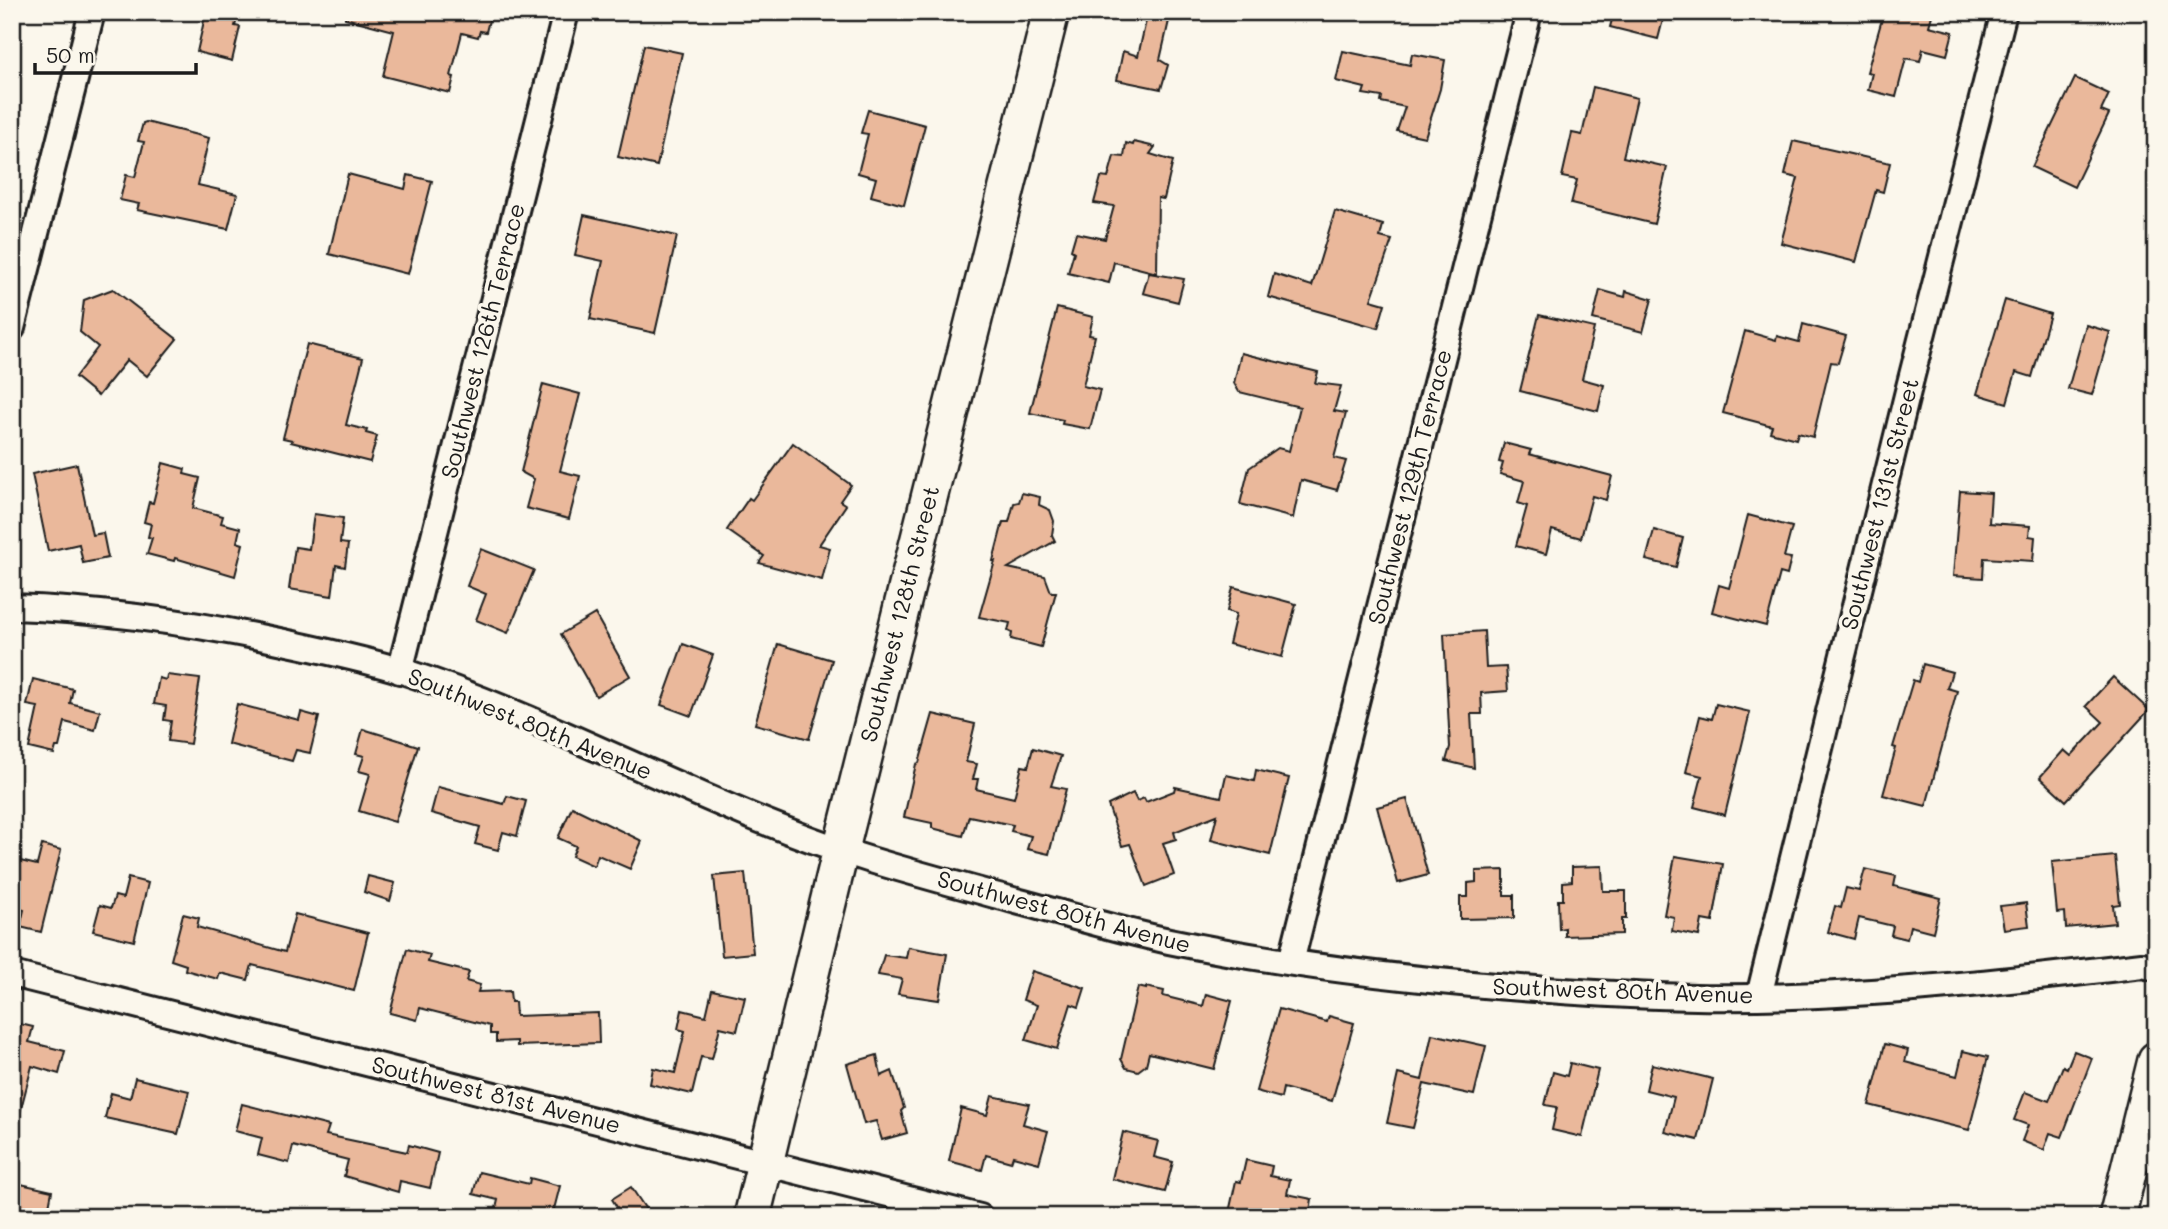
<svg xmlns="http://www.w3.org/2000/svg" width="2168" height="1229" font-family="Mali,sans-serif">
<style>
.building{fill:#eab89b;stroke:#1c1c1c;stroke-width:2}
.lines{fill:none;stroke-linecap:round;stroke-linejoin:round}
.street-casing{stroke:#1c1c1c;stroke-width:30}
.secondary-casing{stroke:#1c1c1c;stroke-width:40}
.street{stroke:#fbf7ec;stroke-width:24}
.secondary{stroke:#fbf7ec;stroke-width:35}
.labels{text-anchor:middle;stroke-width:7;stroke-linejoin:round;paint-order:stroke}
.street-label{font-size:23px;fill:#1c1c1c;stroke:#fbf7ec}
</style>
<rect width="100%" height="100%" fill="#fbf7ec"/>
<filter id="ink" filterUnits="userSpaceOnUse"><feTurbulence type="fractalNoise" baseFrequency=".0143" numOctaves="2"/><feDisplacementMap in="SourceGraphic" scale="14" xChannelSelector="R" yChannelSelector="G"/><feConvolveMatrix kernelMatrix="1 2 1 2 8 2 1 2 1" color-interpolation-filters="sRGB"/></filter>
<g filter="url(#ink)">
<g class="building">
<polygon points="206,12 239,12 235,26 240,27 232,61 197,52"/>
<polygon points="345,12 491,12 486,32 480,31 478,37 462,33 451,76 454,77 450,93 383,76 394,31 345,18"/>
<polygon points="1148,12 1171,12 1160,60 1168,65 1161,89 1117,80 1123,51 1138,56"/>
<polygon points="1614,12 1665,12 1658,39 1610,27"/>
<polygon points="1884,12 1933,12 1929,26 1953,32 1947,55 1923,49 1920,61 1906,58 1896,97 1868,90 1872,73 1867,72"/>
<polygon points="644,45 682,53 657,166 618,157"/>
<polygon points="1343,51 1410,65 1412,54 1445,60 1440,89 1425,137 1397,131 1405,107 1381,102 1382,97 1363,94 1365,88 1336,81"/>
<polygon points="2075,78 2109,94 2101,111 2109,114 2074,187 2032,167"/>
<polygon points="1593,87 1637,98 1623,157 1667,167 1654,224 1571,204 1577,180 1562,177 1572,133 1582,135"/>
<polygon points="868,110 925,125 904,205 871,196 876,178 858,173 868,134 861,133"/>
<polygon points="146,122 209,138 198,185 237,194 228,229 137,210 139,204 120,200 126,175 135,177 144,142 138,141 143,123"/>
<polygon points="1793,141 1890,163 1883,192 1876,190 1856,262 1781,243 1798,178 1785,175"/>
<polygon points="1134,142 1155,147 1150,154 1173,161 1164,199 1158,198 1157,273 1114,262 1109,283 1068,273 1074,252 1071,250 1076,233 1105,239 1114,206 1094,203 1101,177 1108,178 1114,156 1124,157 1126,143 1133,145"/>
<polygon points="348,174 405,189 408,175 432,181 408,274 329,254"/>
<polygon points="1335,211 1383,225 1380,237 1392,240 1371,300 1385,304 1378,328 1268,297 1274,274 1312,286"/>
<polygon points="584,215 677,236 655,333 590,319 603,261 575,255"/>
<polygon points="1149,273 1184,279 1178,302 1143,293"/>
<polygon points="113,289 177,339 147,376 127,360 98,396 75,377 98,347 80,332 84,300"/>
<polygon points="1600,290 1625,297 1626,291 1652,299 1643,332 1593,319"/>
<polygon points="2005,300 2050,314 2032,377 2016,372 2007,403 1977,394"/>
<polygon points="1057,308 1093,317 1089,335 1095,336 1083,386 1100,390 1090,429 1062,424 1063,420 1030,413"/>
<polygon points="1539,315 1594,328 1582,379 1604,385 1598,411 1520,391"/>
<polygon points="1803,324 1846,336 1838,363 1831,362 1813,437 1798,433 1796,439 1770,432 1772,426 1723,413 1745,331 1776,340 1777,336 1799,342"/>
<polygon points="2086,325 2110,332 2092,395 2068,389"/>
<polygon points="307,344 363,358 346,425 367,430 366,433 377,436 370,462 291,442 292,440 283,438"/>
<polygon points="1241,353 1318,372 1315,383 1341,386 1334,411 1346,413 1334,458 1346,461 1337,490 1301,480 1293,518 1240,504 1249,468 1278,448 1289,451 1300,407 1239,392 1234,383"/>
<polygon points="543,384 580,394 560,471 580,476 569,519 526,508 534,479 521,472"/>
<polygon points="793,443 851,485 840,501 846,505 819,545 830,548 822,580 759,563 764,556 727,530 749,498 752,500"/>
<polygon points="1504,443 1531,450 1529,454 1612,476 1606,500 1592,496 1581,538 1552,530 1546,554 1516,546 1527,506 1518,503 1524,481 1500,474 1503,463 1499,462"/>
<polygon points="163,463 185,469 184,474 200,478 193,508 223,516 221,523 240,528 237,542 243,544 235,576 175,558 174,561 147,554 152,538 148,537 151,524 144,522 149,502 153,503"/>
<polygon points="77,464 92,535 103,533 108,558 83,563 79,544 48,551 32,474"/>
<polygon points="1960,491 1991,493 1989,523 2030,526 2029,536 2035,537 2033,561 1984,558 1983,578 1953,576"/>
<polygon points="1022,493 1040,497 1039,505 1050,510 1054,521 1052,535 1055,541 1008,568 1045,576 1051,592 1056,592 1041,647 1011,639 1012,633 1008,631 1010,623 979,617 995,561 993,561 1003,522 1009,522 1014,503 1019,502"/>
<polygon points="314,514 343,518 340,543 348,544 345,567 336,565 332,596 289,589 295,547 309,549"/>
<polygon points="1748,515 1792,527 1784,557 1791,558 1787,575 1780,573 1766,626 1712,612 1719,585 1729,588"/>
<polygon points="1654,530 1683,538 1676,567 1646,560"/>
<polygon points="481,549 534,570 508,633 476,620 486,594 467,586"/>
<polygon points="1233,587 1296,604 1282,657 1229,644 1236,614 1227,611"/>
<polygon points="595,614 630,676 596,696 561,634"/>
<polygon points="1484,631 1486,668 1506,667 1508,691 1481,693 1482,714 1471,714 1474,768 1446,761 1450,747 1444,634"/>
<polygon points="683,644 713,655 691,716 661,705"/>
<polygon points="778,644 832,660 809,739 755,724"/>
<polygon points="1923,664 1952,672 1947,688 1957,691 1926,806 1883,795 1896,748 1893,747 1913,680 1918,682"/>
<polygon points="167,675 200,679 190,744 168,741 171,721 164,720 166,706 154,704 159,678 166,680"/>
<polygon points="2113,677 2149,710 2066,801 2040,777 2064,750 2071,756 2103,722 2086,706"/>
<polygon points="33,679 73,689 70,703 100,711 95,730 65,722 59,747 56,747 54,754 29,748 38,707 27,705"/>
<polygon points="237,704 299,720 301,712 319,717 310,753 296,750 292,761 228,744"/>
<polygon points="1716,704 1750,712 1725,815 1694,807 1702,776 1686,772 1700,716 1712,719"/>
<polygon points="933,714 975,724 966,762 977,764 973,779 978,779 976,789 1014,798 1022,766 1028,767 1033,748 1061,756 1051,786 1066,789 1049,854 1027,849 1031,836 1011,831 1013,825 969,816 963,836 932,828 932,823 904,817 916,764 919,763"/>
<polygon points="363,729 418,746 395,822 359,811 370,774 359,771 364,756 356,754"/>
<polygon points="1256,770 1289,778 1270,855 1211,840 1217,815 1174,832 1176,839 1163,843 1174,875 1146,886 1130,844 1122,846 1108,805 1133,793 1137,801 1144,798 1146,802 1174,791 1175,787 1221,797 1226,775 1254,781"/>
<polygon points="438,787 504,804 507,796 526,801 517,836 503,832 498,850 475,844 480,827 431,813"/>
<polygon points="1407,799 1428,875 1398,883 1377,807"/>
<polygon points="572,807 642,841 630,869 598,855 594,866 572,856 576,846 558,838"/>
<polygon points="42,845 61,850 41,932 20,927 24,910 12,907 12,859 37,865"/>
<polygon points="1675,856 1723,864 1713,922 1702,920 1699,936 1672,931 1674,917 1664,915"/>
<polygon points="2115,856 2120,904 2113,905 2115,923 2066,928 2065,912 2057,913 2052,862"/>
<polygon points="1602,866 1603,891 1626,891 1626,919 1622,919 1622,934 1565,936 1565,928 1559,929 1558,900 1563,900 1563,882 1572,881 1572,867"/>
<polygon points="1865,869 1896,876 1894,886 1941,898 1933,932 1910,926 1907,939 1891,935 1893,926 1859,918 1854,939 1828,932 1835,906 1841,908 1846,888 1859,891"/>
<polygon points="1504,870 1504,895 1514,895 1514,918 1460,919 1460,897 1468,897 1468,883 1476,882 1476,871"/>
<polygon points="745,873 753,953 722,956 714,876"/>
<polygon points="368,876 395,883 390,901 364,892"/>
<polygon points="128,878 148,883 134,941 93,931 100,905 111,908 115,896 123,898"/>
<polygon points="2026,903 2029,926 2004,929 2000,906"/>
<polygon points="183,914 199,918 197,927 285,952 295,914 368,933 354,991 252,965 248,980 220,973 218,979 185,970 186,965 171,960"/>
<polygon points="908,947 947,954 939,1000 898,994 902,979 878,975 884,955 906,958"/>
<polygon points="407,949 430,955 428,962 469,972 466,981 480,985 478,992 510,991 511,1002 515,1002 516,1016 598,1013 599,1043 517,1046 517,1041 496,1042 496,1034 490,1034 490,1026 420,1008 417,1020 390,1013"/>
<polygon points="1032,971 1085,988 1079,1007 1071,1004 1057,1049 1026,1040 1037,1005 1023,1000"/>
<polygon points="1138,987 1146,989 1146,987 1164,991 1163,996 1203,1006 1206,994 1232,1001 1214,1069 1149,1053 1146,1065 1138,1071 1126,1068 1121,1059"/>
<polygon points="712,990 745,997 737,1031 720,1027 712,1059 701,1057 692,1094 650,1084 653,1068 675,1073 685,1031 678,1029 682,1010 706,1016"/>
<polygon points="1279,1009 1327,1022 1329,1016 1354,1023 1332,1101 1283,1088 1281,1098 1256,1091"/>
<polygon points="12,1022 33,1027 29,1042 65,1051 59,1074 32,1066 18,1120 12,1119"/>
<polygon points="1432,1034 1486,1046 1474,1095 1424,1084 1413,1128 1387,1123 1398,1074 1422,1080"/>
<polygon points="1885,1044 1908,1050 1905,1062 1957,1076 1963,1051 1988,1057 1969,1130 1869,1105"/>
<polygon points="2074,1051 2092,1058 2062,1137 2050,1133 2044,1150 2022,1141 2028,1125 2014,1120 2025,1092 2049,1101 2063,1066 2067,1068"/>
<polygon points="877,1055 881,1076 892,1071 904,1108 901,1111 907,1133 882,1140 876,1121 864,1124 847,1064"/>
<polygon points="1570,1063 1598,1070 1582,1137 1552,1130 1557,1107 1545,1105 1553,1072 1567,1076"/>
<polygon points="1652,1064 1713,1079 1698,1140 1665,1132 1674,1097 1646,1090"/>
<polygon points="135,1078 189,1091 178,1134 105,1118 111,1093 130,1098"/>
<polygon points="992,1096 1029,1104 1023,1124 1048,1131 1039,1163 1013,1156 1011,1162 986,1155 982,1170 949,1161 961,1108 987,1115"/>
<polygon points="242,1104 329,1126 326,1135 407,1152 409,1145 438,1153 430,1188 400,1181 398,1192 344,1176 348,1160 293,1146 289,1163 258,1155 262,1138 235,1131"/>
<polygon points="1123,1132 1158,1141 1154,1157 1173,1162 1165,1192 1112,1179"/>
<polygon points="1246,1160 1272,1166 1270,1176 1290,1180 1287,1194 1312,1199 1309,1217 1228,1217 1236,1181 1241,1182"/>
<polygon points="479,1172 529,1184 530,1178 560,1186 552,1217 527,1210 526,1217 509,1217 495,1213 498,1200 473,1194"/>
<polygon points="12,1182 52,1191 47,1217 12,1217"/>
<polygon points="631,1187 651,1217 623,1217 612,1199"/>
</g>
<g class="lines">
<g class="street-casing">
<g id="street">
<polyline points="12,328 92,12"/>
<path d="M12 607C105 610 194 623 284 642 324 651 364 659 402 671 563 723 710 810 871 860 920 875 970 888 1020 902 1069 915 1118 930 1169 941 1276 963 1386 977 1495 986 1594 994 1693 1000 1792 996 1909 992 2026 979 2142 965L2156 968"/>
<polyline points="400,671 566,12"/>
<polyline points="1291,962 1529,12"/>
<polyline points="12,974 980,1217"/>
<polyline points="1759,996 1908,391 2004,12"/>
</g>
</g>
<g class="secondary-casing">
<g id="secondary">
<polyline points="752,1217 841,849 1051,12"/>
<polyline points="2117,1217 2156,1060"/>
</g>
</g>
<use href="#street" class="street"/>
<use href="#secondary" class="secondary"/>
</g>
</g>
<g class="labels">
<g class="street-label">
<text transform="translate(483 341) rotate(-76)" y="8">Southwest 126th Terrace</text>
<text transform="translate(1410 487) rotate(-76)" y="8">Southwest 129th Terrace</text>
<text transform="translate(1880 504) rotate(-76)" y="8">Southwest 131st Street</text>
<text transform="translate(900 614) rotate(-76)" y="8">Southwest 128th Street</text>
<text transform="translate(530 724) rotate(22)" y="8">Southwest 80th Avenue</text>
<text transform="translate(1064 912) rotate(15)" y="8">Southwest 80th Avenue</text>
<text transform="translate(1623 991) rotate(2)" y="8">Southwest 80th Avenue</text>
<text transform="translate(496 1095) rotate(14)" y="8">Southwest 81st Avenue</text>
</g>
</g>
<rect width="2168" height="1229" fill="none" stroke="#fbf7ec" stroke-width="42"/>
<rect x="21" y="21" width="2126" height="1187" fill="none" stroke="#1c1c1c" stroke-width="2.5" filter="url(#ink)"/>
<path d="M35 63v10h161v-10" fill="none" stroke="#1c1c1c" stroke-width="3.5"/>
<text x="46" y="63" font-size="21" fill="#1c1c1c" stroke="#fbf7ec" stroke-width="5" paint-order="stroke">50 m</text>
</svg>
